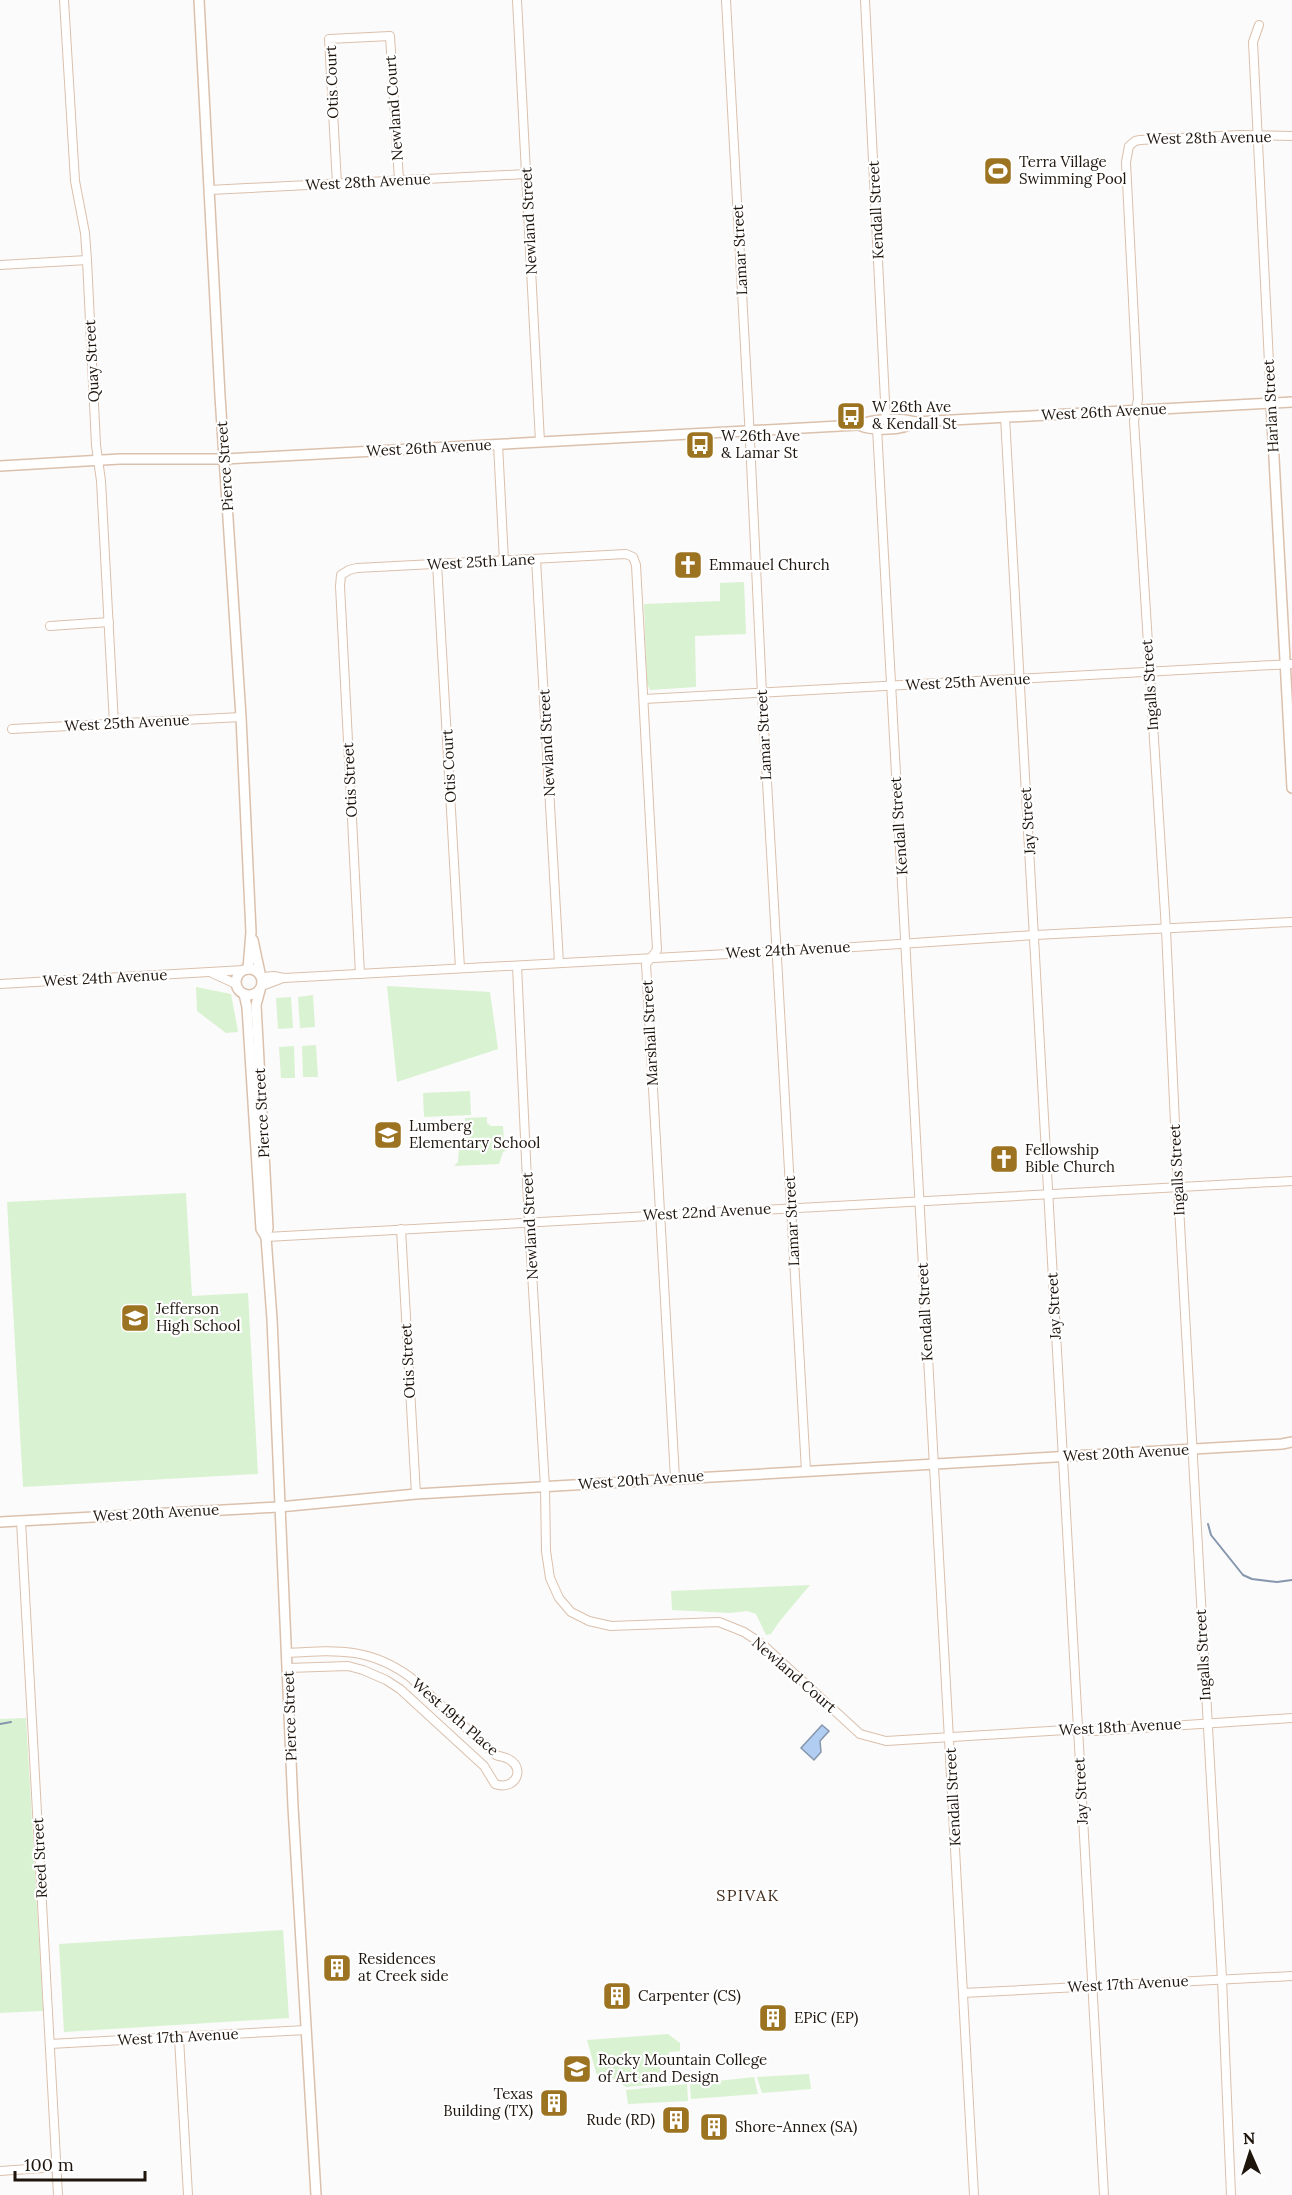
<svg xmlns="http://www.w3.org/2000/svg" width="1292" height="2195" font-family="Lora,serif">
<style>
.green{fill:#d9f2d1}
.water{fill:#b1cdf1;stroke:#8596ad;stroke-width:1.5}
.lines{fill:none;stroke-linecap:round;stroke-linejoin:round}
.stream{stroke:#8596ad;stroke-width:2}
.minor-casing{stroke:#dbc0ac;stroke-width:10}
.tertiary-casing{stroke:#dbc0ac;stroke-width:12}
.minor{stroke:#fff;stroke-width:8}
.tertiary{stroke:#fff;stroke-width:9}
.labels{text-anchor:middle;stroke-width:4.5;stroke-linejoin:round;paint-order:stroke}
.street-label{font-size:15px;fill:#1e150d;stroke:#fff}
.poi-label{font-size:15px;fill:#1e150d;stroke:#fff;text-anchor:start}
.neighbourhood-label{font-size:16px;letter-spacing:1.5px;fill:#412c1b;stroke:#fff}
</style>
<rect width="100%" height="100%" fill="#fbfbfb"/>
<g class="green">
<polygon points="744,582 746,634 695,636 696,687 650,690 647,684 644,604 720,601 720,583"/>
<polygon points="387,986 490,992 498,1049 397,1082"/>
<polygon points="196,987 231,994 238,1032 226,1033 197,1011"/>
<polygon points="313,995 315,1027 300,1028 298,997"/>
<polygon points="291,997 293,1028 278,1029 276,998"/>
<polygon points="316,1045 318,1077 303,1077 302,1046"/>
<polygon points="294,1046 295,1078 281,1078 279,1047"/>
<polygon points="470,1091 471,1115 424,1117 423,1093"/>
<polygon points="487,1117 487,1123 491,1126 503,1126 504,1141 509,1149 503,1152 499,1164 454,1166 458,1162 459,1146 466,1139 465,1118"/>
<polygon points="186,1193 192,1296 248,1293 258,1474 23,1487 7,1202"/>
<polygon points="810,1585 779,1622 771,1634 766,1635 756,1614 747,1611 730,1613 672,1610 671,1591"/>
<polygon points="26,1718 43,2011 0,2013 0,1719"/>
<polygon points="283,1930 289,2018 64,2032 59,1944"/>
<polygon points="668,2034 680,2043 680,2051 669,2052 669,2056 659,2057 661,2080 669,2080 670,2083 626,2087 612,2078 597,2076 587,2040"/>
<polygon points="809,2074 811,2089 762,2093 757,2077"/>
<polygon points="754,2077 758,2094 691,2099 690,2084"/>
<polygon points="687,2084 688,2101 628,2104 626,2090"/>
</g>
<polygon class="water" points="822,1725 829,1731 820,1741 821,1752 814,1760 801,1748"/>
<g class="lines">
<g class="stream">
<polyline points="1208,1524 1211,1535 1243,1575 1252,1579 1277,1582 1292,1580"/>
<polyline points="0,1724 11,1722"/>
</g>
<g class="minor-casing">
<g id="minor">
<polyline points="64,0 75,181 85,233 87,260 96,445 101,481 114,724"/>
<polyline points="517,0 540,442"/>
<polyline points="726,0 749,420 762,693 806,1471"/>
<polyline points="865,0 886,421"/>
<polyline points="1259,25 1253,42 1271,403"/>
<polyline points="337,184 329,39 390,36 399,180"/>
<polyline points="209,190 526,174"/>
<polyline points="0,265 87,260"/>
<polyline points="1005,417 1104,2195"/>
<polyline points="877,428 974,2195"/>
<polyline points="498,444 504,561"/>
<polyline points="536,559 559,963"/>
<polyline points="437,564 460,968"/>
<polyline points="50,626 109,622"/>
<polyline points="644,699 1292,664"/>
<polyline points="12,729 241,717"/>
<polyline points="517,966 529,1223 545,1487 546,1551 550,1578 559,1598 571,1612 589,1621 611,1626 719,1622 744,1632 762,1644 860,1734 886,1741 1066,1730 1095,1731 1292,1718"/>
<polyline points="212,973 236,984"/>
<polyline points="360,974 340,586 341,575 349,570 357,568 626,554 633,557 636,565 657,950 646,964 675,1478"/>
<polyline points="262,977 274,976 284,978 839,948 1035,935 1292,922"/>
<polyline points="0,984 244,970"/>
<polyline points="262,986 283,978"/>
<polyline points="401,1229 416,1494"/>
<polyline points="266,1237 1292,1181"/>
<polyline points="21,1521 58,2195"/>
<path d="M287 1653C336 1650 369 1647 410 1677L496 1755C501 1757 506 1757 510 1760 526 1770 514 1791 495 1784L484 1766 400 1689 386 1680 363 1670 348 1666 288 1668"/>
<polyline points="963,1993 1292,1976"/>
<polyline points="179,2038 188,2195"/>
<polyline points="50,2044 306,2030"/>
<polyline points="0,2171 57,2167"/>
<polyline points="1231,2195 1222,1979 1178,1188 1166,930 1134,421 1138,399 1126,162 1129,146 1135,141 1140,140 1240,135 1292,136"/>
</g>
</g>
<g class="tertiary-casing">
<g id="tertiary">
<polyline points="199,0 220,396 241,717 251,932 248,969"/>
<polyline points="1271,403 1292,788"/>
<path d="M858 425C873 431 902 431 915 422"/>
<path d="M0 466 120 459H225L858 425C874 419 899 417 915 422L1292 402"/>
<polyline points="253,940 260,973"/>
<circle cx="249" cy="982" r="13"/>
<polyline points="260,990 256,1005 268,1228 266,1237 272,1319 293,1807 316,2195"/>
<polyline points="244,994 247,1007 261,1229 266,1237"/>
<polyline points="0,1522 279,1507 416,1494 1282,1444 1292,1442"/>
</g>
</g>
<use href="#minor" class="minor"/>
<use href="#tertiary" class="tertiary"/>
</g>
<defs>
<g id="stadium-square" transform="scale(1.5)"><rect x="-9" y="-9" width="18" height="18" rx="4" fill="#9c7321" stroke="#fff"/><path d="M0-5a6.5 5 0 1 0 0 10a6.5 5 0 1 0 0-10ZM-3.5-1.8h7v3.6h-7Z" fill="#fff"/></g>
<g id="bus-square" transform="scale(1.5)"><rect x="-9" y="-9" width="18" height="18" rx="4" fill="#9c7321" stroke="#fff"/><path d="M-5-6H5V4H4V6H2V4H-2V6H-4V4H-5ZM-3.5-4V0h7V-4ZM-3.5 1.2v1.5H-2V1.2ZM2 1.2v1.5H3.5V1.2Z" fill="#fff"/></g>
<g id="church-square" transform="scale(1.5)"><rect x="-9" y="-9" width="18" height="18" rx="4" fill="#9c7321" stroke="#fff"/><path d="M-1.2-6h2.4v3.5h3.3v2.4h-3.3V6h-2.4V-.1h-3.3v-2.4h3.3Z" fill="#fff"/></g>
<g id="school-square" transform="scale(1.5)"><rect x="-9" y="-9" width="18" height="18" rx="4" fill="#9c7321" stroke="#fff"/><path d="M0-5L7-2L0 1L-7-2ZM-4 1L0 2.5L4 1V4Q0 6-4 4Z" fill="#fff"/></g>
<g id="building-square" transform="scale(1.5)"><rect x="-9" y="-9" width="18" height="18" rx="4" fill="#9c7321" stroke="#fff"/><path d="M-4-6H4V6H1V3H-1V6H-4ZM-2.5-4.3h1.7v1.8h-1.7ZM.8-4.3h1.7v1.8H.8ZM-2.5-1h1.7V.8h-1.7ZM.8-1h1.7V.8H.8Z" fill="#fff"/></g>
<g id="university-square" transform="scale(1.5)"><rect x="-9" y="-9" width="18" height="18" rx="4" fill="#9c7321" stroke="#fff"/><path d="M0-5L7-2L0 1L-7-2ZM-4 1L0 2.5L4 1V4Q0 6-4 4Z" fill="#fff"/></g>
</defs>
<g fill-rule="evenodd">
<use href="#stadium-square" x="998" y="171"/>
<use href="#bus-square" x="851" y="416"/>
<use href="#bus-square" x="700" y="445"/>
<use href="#church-square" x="688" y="565"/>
<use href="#school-square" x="388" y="1135"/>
<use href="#church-square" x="1004" y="1159"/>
<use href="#school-square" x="135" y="1318"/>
<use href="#building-square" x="337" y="1968"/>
<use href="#building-square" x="617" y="1996"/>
<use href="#building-square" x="773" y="2018"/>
<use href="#university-square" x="577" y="2069"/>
<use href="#building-square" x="554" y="2103"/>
<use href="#building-square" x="676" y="2120"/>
<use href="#building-square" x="714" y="2127"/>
</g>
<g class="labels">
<g class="street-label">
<text transform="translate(332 82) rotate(-92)" y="5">Otis Court</text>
<text transform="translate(394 108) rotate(-94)" y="5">Newland Court</text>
<text transform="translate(1209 138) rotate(-1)" y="5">West 28th Avenue</text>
<text transform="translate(368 182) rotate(-3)" y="5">West 28th Avenue</text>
<text transform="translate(876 210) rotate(-93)" y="5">Kendall Street</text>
<text transform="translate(529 221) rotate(-93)" y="5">Newland Street</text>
<text transform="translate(740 250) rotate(-93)" y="5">Lamar Street</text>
<text transform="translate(92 361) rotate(-93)" y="5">Quay Street</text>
<text transform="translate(1271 406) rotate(-93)" y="5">Harlan Street</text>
<text transform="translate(1104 412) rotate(-3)" y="5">West 26th Avenue</text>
<text transform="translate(429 448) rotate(-3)" y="5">West 26th Avenue</text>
<text transform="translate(225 466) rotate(-94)" y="5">Pierce Street</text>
<text transform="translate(481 562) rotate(-3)" y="5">West 25th Lane</text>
<text transform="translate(968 682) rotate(-3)" y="5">West 25th Avenue</text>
<text transform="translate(1150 685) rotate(-94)" y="5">Ingalls Street</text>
<text transform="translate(127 723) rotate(-3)" y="5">West 25th Avenue</text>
<text transform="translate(764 735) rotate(-93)" y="5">Lamar Street</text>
<text transform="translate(547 743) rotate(-93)" y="5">Newland Street</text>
<text transform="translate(449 766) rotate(-93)" y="5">Otis Court</text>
<text transform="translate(350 780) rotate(-93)" y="5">Otis Street</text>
<text transform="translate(1028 821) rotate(-94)" y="5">Jay Street</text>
<text transform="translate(899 826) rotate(-94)" y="5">Kendall Street</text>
<text transform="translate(788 950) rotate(-3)" y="5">West 24th Avenue</text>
<text transform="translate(105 978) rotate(-3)" y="5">West 24th Avenue</text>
<text transform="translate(650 1033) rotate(-93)" y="5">Marshall Street</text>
<text transform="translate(262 1113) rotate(-93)" y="5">Pierce Street</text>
<text transform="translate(1177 1170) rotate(-93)" y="5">Ingalls Street</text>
<text transform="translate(707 1212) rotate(-3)" y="5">West 22nd Avenue</text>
<text transform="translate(792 1221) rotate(-93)" y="5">Lamar Street</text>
<text transform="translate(530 1226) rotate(-93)" y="5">Newland Street</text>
<text transform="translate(1054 1306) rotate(-93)" y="5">Jay Street</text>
<text transform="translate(925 1312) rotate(-93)" y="5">Kendall Street</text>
<text transform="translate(408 1361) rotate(-93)" y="5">Otis Street</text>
<text transform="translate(1126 1453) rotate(-3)" y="5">West 20th Avenue</text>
<text transform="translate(641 1480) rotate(-4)" y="5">West 20th Avenue</text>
<text transform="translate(156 1513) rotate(-3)" y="5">West 20th Avenue</text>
<text transform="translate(1203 1655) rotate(-93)" y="5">Ingalls Street</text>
<text transform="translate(794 1675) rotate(41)" y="5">Newland Court</text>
<text transform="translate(290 1716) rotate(-92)" y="5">Pierce Street</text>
<text transform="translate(455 1717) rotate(41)" y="5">West 19th Place</text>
<text transform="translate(1120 1727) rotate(-3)" y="5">West 18th Avenue</text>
<text transform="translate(1081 1791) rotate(-93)" y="5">Jay Street</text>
<text transform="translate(953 1797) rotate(-93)" y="5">Kendall Street</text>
<text transform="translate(40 1858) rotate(-93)" y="5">Reed Street</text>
<text transform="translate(1128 1984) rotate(-3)" y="5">West 17th Avenue</text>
<text transform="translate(178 2037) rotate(-3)" y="5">West 17th Avenue</text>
</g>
<g class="poi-label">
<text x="1019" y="167">Terra Village<tspan x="1019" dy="17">Swimming Pool</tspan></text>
<text x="872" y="412">W 26th Ave<tspan x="872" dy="17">&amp; Kendall St</tspan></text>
<text x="721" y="441">W 26th Ave<tspan x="721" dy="17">&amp; Lamar St</tspan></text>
<text x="709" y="570">Emmauel Church</text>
<text x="409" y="1131">Lumberg<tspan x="409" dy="17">Elementary School</tspan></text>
<text x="1025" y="1155">Fellowship<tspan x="1025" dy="17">Bible Church</tspan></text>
<text x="156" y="1314">Jefferson<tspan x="156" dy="17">High School</tspan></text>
<text x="358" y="1964">Residences<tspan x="358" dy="17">at Creek side</tspan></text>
<text x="638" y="2001">Carpenter (CS)</text>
<text x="794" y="2023">EPiC (EP)</text>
<text x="598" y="2065">Rocky Mountain College<tspan x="598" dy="17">of Art and Design</tspan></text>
<text x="533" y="2099" text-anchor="end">Texas<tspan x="533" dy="17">Building (TX)</tspan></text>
<text x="655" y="2125" text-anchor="end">Rude (RD)</text>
<text x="735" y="2132">Shore-Annex (SA)</text>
</g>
<g class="neighbourhood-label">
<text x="748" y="1901">SPIVAK</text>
</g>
</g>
<g transform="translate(1250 2153) rotate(357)" stroke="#ffffff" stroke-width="4.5" paint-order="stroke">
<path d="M0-4.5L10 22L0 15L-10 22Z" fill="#1e150d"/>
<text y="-9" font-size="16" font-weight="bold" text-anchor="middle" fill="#1e150d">N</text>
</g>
<path d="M15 2171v9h130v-9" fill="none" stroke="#1e150d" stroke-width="3"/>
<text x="24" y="2171" font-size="18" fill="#1e150d" stroke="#ffffff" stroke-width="4.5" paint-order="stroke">100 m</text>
</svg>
